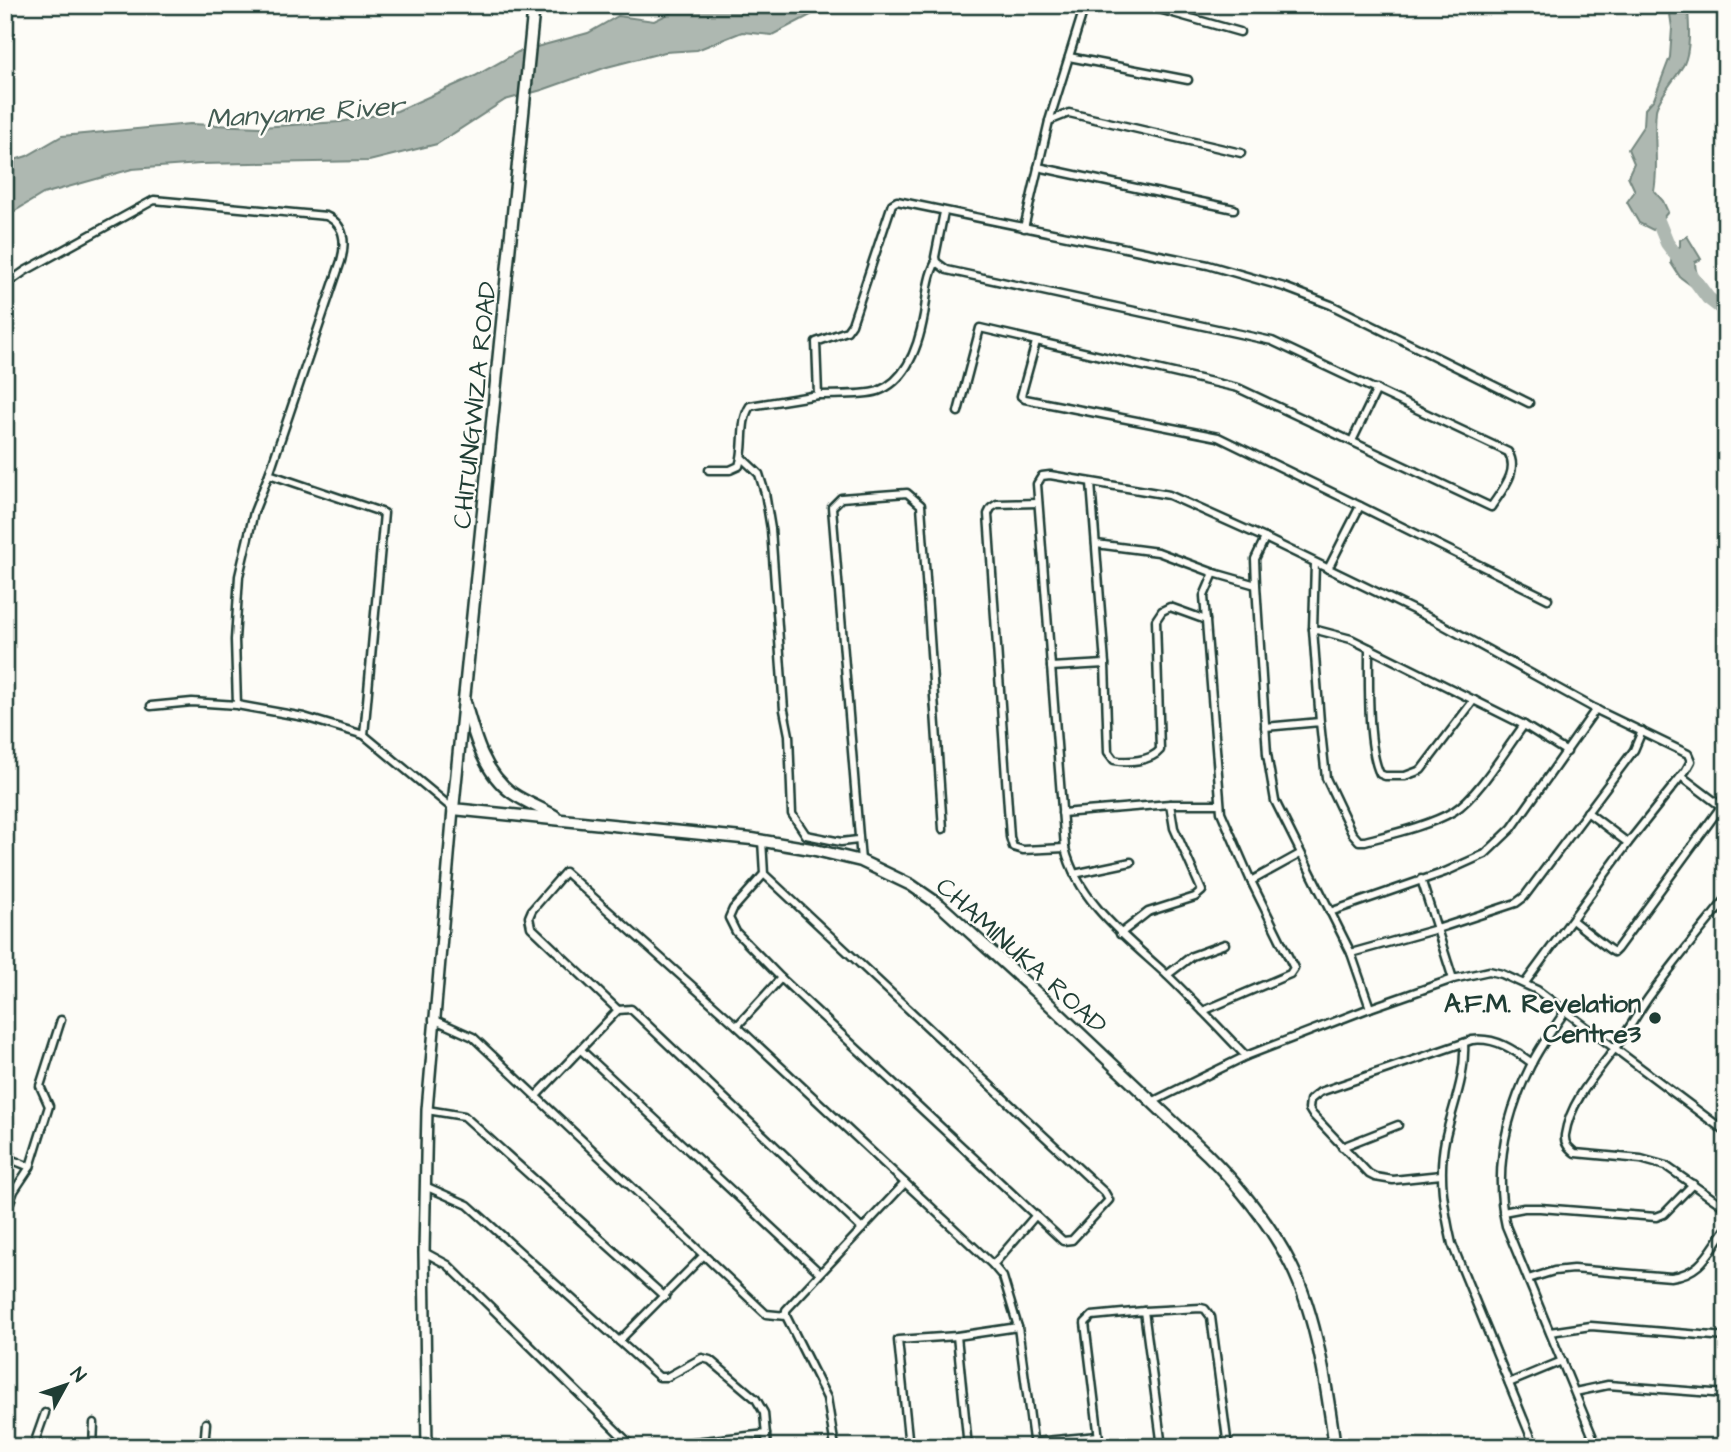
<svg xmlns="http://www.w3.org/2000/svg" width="1731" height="1452" font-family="'Architects Daughter',sans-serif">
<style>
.water{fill:#aeb8b1;stroke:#75877f;stroke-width:2}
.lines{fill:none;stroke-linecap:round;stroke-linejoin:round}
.river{stroke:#aeb8b1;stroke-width:14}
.street-casing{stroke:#1f3d34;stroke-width:11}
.secondary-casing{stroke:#1f3d34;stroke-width:14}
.primary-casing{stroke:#1f3d34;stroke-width:15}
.street{stroke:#fdfcf7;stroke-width:6}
.secondary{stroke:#fdfcf7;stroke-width:9}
.primary{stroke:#fdfcf7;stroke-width:10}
.poi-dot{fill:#1f3d34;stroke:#fdfcf7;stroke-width:2.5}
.labels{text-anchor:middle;stroke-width:5;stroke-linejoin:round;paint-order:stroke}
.street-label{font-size:26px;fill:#1f3d34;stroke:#fdfcf7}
.poi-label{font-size:26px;font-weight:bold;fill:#1f3d34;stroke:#fdfcf7;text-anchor:end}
.water-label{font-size:28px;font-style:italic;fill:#435c53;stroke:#fdfcf7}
</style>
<rect width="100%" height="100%" fill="#fdfcf7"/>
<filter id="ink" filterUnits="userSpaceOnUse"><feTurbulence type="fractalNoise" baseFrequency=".0143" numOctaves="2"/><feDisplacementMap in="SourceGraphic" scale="14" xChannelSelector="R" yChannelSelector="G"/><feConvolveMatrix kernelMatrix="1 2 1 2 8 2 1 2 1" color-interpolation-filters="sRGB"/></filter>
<g filter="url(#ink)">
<g class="water">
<polygon points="687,5 830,5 772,35 742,32 697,50 665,52 607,67 542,90 505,100 437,144 369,161 200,164 132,169 43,194 5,217 5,163 27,156 62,136 190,124 260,127 340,122 397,111 475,76 518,52 588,33 618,16 654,21"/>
<path d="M1679 5 1688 9C1689 25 1691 49 1684 64 1678 75 1658 98 1656 110 1653 137 1659 165 1654 191L1663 201 1668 212 1653 230 1639 223 1627 202 1635 191 1628 176 1634 163 1628 149 1644 125 1645 109 1654 99 1670 57 1672 28 1669 7Z"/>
<path d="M1687 236 1701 259 1695 262C1695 272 1698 279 1703 287L1696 289 1680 277 1671 263 1672 254 1680 246V240Z"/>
</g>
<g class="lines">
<polyline class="river" points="1652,206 1667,243 1708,298 1726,312"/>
<g class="street-casing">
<g id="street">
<polyline points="1145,5 1240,32"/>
<polyline points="1069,57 1188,80"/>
<polyline points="1049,121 1069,113 1241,153"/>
<polyline points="1038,167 1234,209"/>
<path d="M944 212 935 257 936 262 947 270 1272 341 1508 452C1520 471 1502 490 1491 507L1238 388 980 328 958 412"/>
<polyline points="1024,228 1049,121 1085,5"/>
<path d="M5 285 25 271 154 200 326 216C345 224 346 243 341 261L269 474 254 512 239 576 235 640 237 705"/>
<polyline points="1036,342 1021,396 1025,399 1218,437 1360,506 1328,569"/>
<path d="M818 395C835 394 863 396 878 391 908 380 919 344 924 315 927 297 927 278 936 262"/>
<polyline points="1352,441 1377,389"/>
<polyline points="742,458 759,474 765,493 771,529 784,710 789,735 792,814 806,835 841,842 858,840"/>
<path d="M709 470H730L739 466C746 446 739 423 750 406L818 395 816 342 847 331 852 324 892 204 897 201 1208 265 1284 287 1331 305 1529 403"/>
<polyline points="269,474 384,513 364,735"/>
<path d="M1091 483 1105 664 1108 752 1114 760C1127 763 1151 761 1160 750L1156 620 1162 611 1170 607 1206 620"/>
<polyline points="1038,503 997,504 991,508 988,514 1010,837 1013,847 1023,850 1065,848"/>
<polyline points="1360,506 1548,599"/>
<polyline points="1265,538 1255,559 1256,585 1267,754 1275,801 1351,953 1370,1008"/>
<polyline points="1096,544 1158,552 1214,573 1256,585"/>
<polyline points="1315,563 1313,629 1320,722"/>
<polyline points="1313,629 1351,639 1524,725 1567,752"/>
<path d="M1369 648C1369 679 1367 748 1380 774L1385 776H1405L1421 770 1474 700"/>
<polyline points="1051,667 1105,664"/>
<polyline points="151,706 192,702 237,705 304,717 364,735 453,809"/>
<path d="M1265 727 1320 722 1326 778 1352 833 1359 841H1365C1392 834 1431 825 1454 811 1478 796 1506 749 1524 725"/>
<polyline points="1587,812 1628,843"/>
<polyline points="1062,813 1170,804 1219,804"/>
<polyline points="762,840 764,874 733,909 729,918 736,932 781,978 1063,1241 1072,1240 1109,1200 1105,1193 764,874"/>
<polyline points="861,861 832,507 841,498 907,493 921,505 943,829"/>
<polyline points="1074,874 1131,862"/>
<polyline points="1421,879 1453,979"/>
<polyline points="1251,881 1300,854"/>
<path d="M1726 899C1701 930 1675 961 1652 993 1639 1010 1629 1030 1616 1047 1597 1073 1570 1101 1565 1135 1564 1144 1569 1148 1575 1153L1641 1159 1666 1166 1726 1208"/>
<polyline points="1330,912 1445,872 1485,854 1512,828 1596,709"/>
<polyline points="1572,920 1609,949 1614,952 1617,949 1720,808 1718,804 1681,776"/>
<polyline points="1120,934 1148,912 1195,897 1202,891 1174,828 1170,804"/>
<polyline points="1351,953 1437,929 1516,903 1524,897 1634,750 1642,731"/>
<polyline points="1167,975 1192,956 1225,944"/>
<polyline points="618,1010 531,927 529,917 532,910 565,872 737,1026 993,1265 1003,1277 1018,1327 1034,1447"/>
<path d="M1566 1010C1554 1028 1540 1046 1531 1065 1506 1115 1493 1170 1506 1226L1597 1447"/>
<polyline points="1203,1011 1290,974 1294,968 1251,881 1221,812 1204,596 1214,573"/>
<polyline points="433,1019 473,1037 766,1314 786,1316 786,1310 905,1183"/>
<polyline points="737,1026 781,978"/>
<path d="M1464 1043C1466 1078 1452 1107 1445 1140 1438 1175 1444 1209 1452 1244L1535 1447"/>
<polyline points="581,1050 819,1272"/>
<path d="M1246 1056C1220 1029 1194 1001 1167 975 1128 939 1078 902 1065 848L1037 484 1042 476 1050 475 1169 495 1265 538 1432 619 1601 712 1688 754 1691 761 1686 770 1628 843 1525 983"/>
<polyline points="536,1096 618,1010 631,1009 862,1229"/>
<polyline points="1152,1102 1246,1056 1370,1008 1453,979 1489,971 1502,974 1537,990 1726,1132"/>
<polyline points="427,1110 464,1116 665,1297"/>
<polyline points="1342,1147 1398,1125"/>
<polyline points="5,1157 30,1167"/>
<path d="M1441 1175 1393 1180 1375 1177 1369 1174 1312 1114 1309 1109 1310 1100 1320 1092 1472 1040C1496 1037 1514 1050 1532 1063"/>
<polyline points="425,1186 468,1205 659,1377 667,1377 702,1358 710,1360 756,1399 764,1413 767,1447"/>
<polyline points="1503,1212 1524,1208 1540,1208 1656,1217 1664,1214 1693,1184"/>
<polyline points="5,1216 14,1191 30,1167 49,1106 40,1086 61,1020"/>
<polyline points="424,1252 448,1265 633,1447"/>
<polyline points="993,1265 1036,1215"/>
<path d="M1528 1279 1554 1271 1573 1269 1671 1277C1702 1273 1708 1253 1726 1229"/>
<polyline points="1144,1311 1201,1308 1205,1309 1211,1317 1228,1447"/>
<polyline points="786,1316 827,1398 835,1447"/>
<polyline points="1550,1332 1591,1326 1726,1337"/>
<polyline points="957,1336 968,1447"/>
<polyline points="619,1341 704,1255"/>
<polyline points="1509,1383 1562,1361"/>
<polyline points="1575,1392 1608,1385 1726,1394"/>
<polyline points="1034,1442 1098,1436"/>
<polyline points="33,1447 45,1413"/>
<polyline points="93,1447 94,1423"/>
<polyline points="204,1447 206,1423"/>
<polyline points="649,1447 766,1434"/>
<polyline points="909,1447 898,1340 957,1336 1018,1327"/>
<polyline points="1100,1447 1085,1323 1092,1316 1144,1311 1162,1447"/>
<polyline points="1598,1447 1628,1445 1675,1447"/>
</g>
</g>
<g class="secondary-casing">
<polyline id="secondary" points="427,1447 424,1252 427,1110 453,809"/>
</g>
<g class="primary-casing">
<g id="primary">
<path d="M534 5 453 809 752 839 811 849 861 861 911 885 940 905 1049 1004 1207 1154C1240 1187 1270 1223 1291 1265 1317 1317 1327 1389 1335 1447"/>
<path d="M465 702C474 735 483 772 512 793 525 802 541 808 555 816"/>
</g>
</g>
<use href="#street" class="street"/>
<use href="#secondary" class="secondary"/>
<use href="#primary" class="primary"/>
</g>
</g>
<circle class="poi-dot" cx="1655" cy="1018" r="7"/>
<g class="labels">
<g class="street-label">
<text transform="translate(474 405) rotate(-84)" y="9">CHITUNGWIZA ROAD</text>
<text transform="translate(1022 955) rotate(42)" y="9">CHAMINUKA ROAD</text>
</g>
<g class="poi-label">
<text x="1641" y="1012">A.F.M. Revelation<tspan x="1641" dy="30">Centre3</tspan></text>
</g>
<g class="water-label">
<text transform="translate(305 111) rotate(-4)" y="10">Manyame River</text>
</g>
</g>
<rect width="1731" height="1452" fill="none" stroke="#fdfcf7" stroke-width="28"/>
<rect x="14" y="14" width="1703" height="1424" fill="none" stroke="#1f3d34" stroke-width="2.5" filter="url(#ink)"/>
<g transform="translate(66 1385) rotate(50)" stroke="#fdfcf7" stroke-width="5" paint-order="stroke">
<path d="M0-5L12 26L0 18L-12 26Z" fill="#1f3d34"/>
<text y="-10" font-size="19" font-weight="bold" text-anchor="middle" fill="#1f3d34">N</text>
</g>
</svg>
